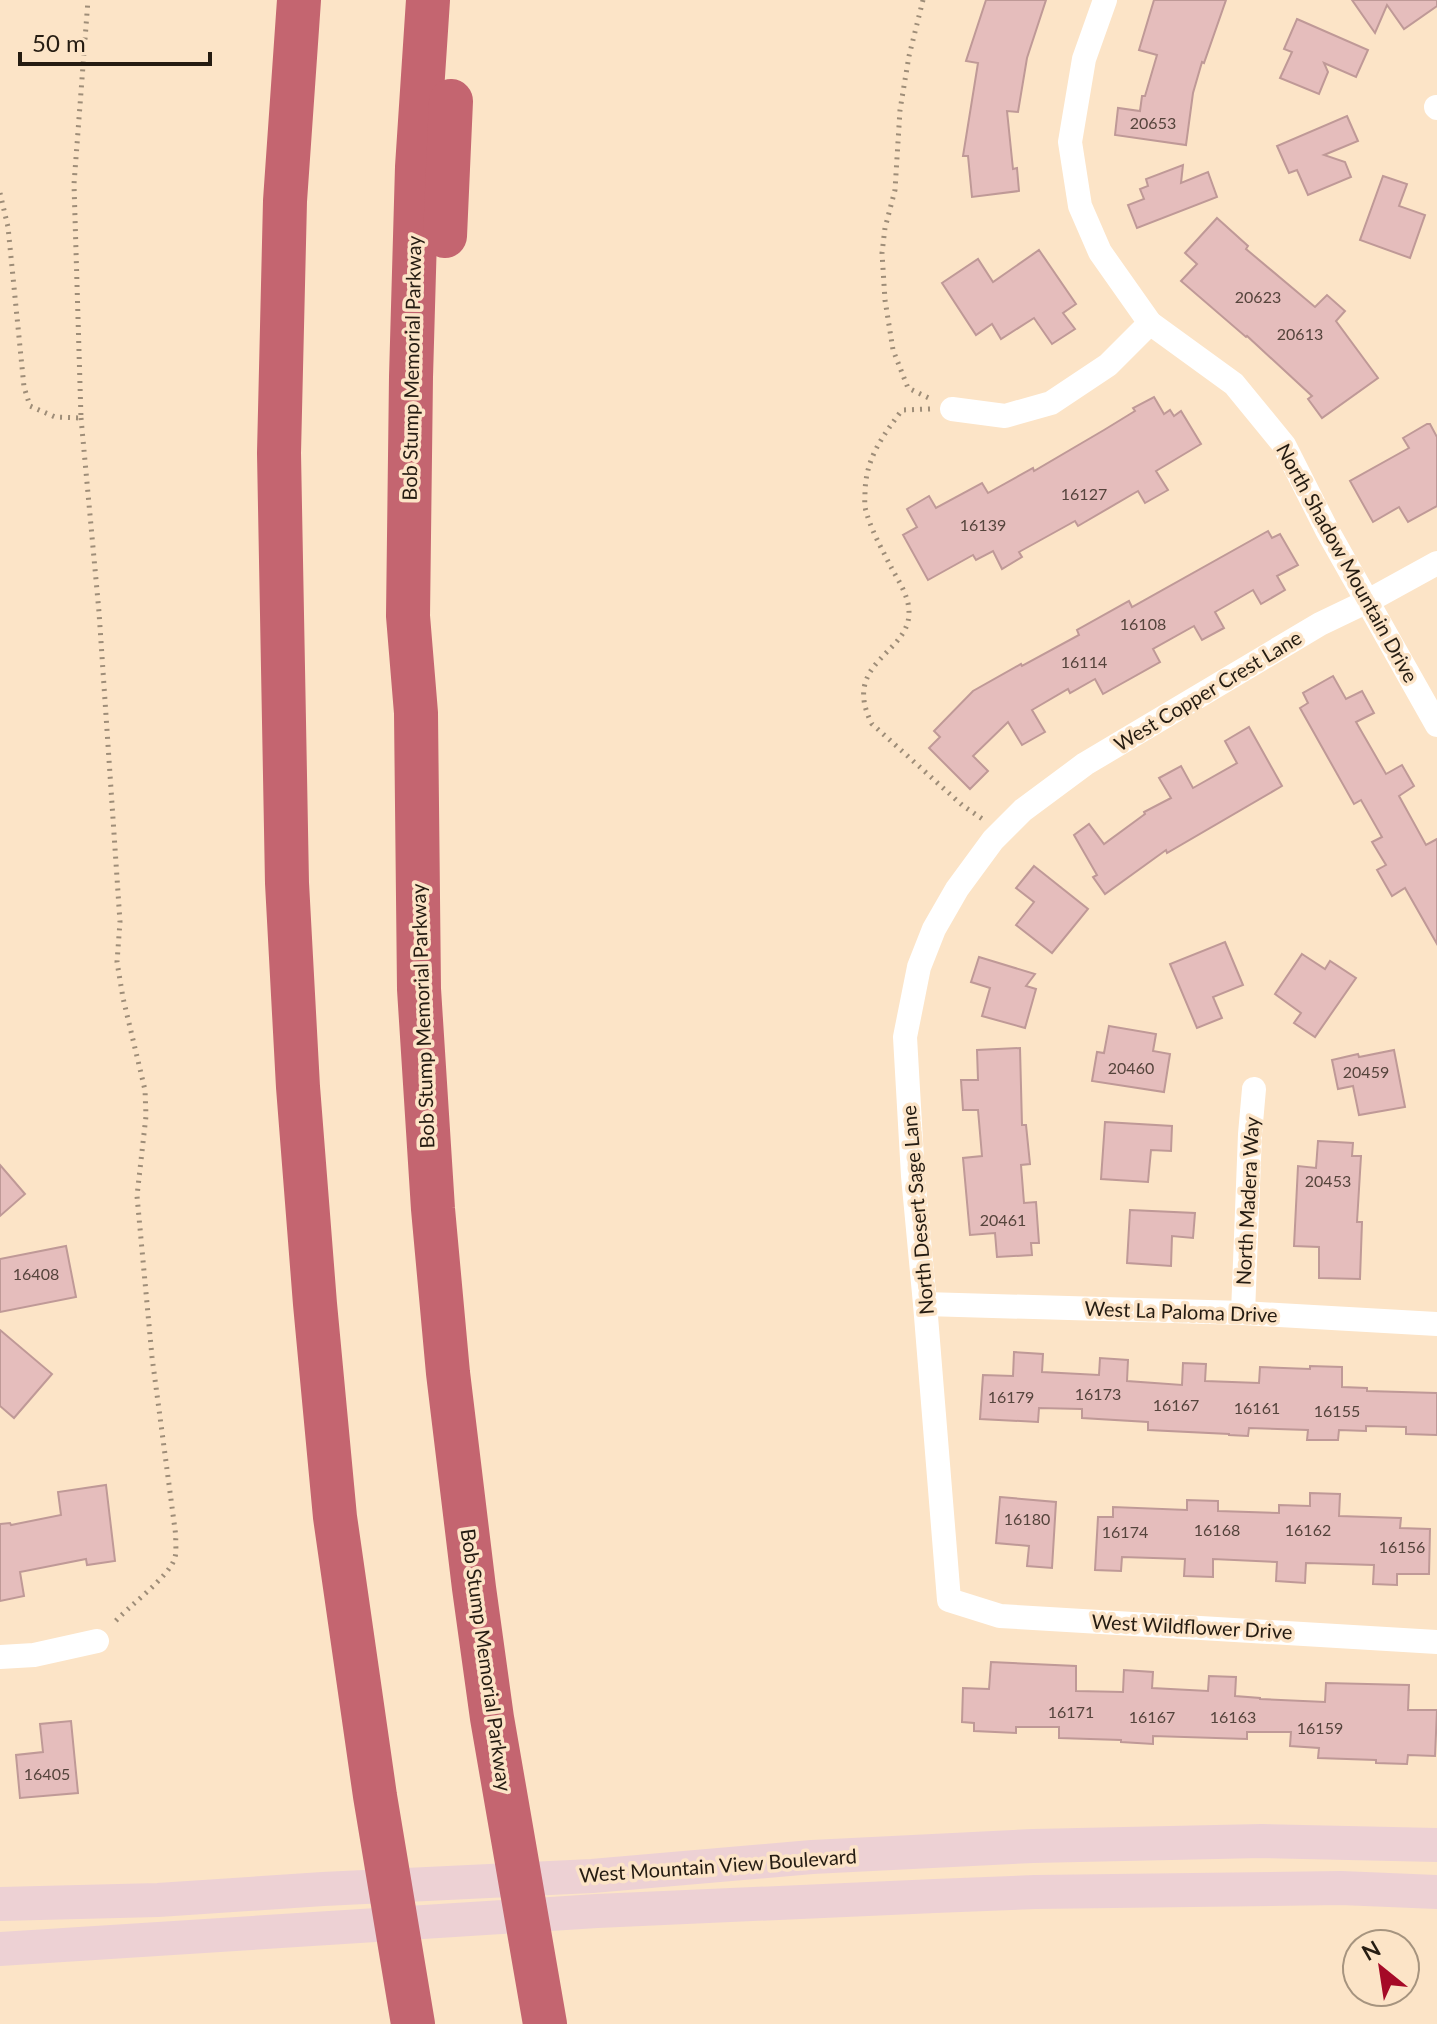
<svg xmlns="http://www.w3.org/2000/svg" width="1437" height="2024" font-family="Lato,sans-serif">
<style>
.building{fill:#e5bdbc;stroke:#bf9997;stroke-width:2}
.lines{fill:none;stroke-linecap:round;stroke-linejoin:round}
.path{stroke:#9e8d78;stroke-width:5;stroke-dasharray:2 6;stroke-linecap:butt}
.street{stroke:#fff;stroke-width:24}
.secondary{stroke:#edd1d4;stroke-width:34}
.highway{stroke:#c46570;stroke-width:44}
.labels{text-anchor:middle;stroke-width:7;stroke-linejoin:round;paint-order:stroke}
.number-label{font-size:16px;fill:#55443c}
.street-label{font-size:20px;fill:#251c12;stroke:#fce4c7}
</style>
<rect width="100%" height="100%" fill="#fce4c7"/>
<g class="building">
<polygon points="986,0 1046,0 1027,58 1018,112 1007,111 1013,169 1017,168 1019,191 972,197 968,156 963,156 978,63 966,61"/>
<polygon points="1154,0 1226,0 1204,63 1202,62 1193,93 1186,145 1115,135 1118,108 1140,111 1142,96 1145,96 1157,55 1139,50"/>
<polygon points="1352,0 1437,0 1437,6 1404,29 1387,5 1375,33"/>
<polygon points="1297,19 1368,50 1356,77 1324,63 1328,72 1319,94 1280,78 1292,52 1284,49"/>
<polygon points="1347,116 1358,141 1324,155 1345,162 1351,177 1308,195 1297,170 1289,173 1277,146"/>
<polygon points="1183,165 1181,183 1208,172 1217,197 1137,228 1128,205 1144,199 1140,189 1148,186 1146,179"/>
<polygon points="1383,176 1407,184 1399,206 1425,215 1410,258 1360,240"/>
<polygon points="1217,218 1248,246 1246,249 1315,307 1327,295 1345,311 1336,321 1378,378 1322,418 1308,399 1312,396 1247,336 1246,337 1181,281 1197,264 1185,253"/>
<polygon points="1039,250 1076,304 1063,313 1075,329 1052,344 1034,318 1001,339 992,324 976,335 942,283 978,259 993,282"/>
<polygon points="1154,397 1164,414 1170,410 1174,416 1181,411 1201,444 1156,471 1168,490 1145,503 1138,491 1078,526 1075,521 1019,552 1022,557 1002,569 993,551 976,560 973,555 928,580 903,535 917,527 907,509 929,496 936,508 982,483 988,493 1033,468 1034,471 1104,430 1135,411 1133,408"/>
<polygon points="1427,424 1430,424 1437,437 1437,506 1408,522 1399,507 1373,522 1350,481 1409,448 1403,438"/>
<polygon points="1268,531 1272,538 1280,534 1298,565 1277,576 1285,590 1261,604 1253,590 1215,612 1224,628 1202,640 1194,626 1153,649 1160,662 1103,694 1095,679 1070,693 1068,689 1032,710 1045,732 1022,745 1008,722 973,756 988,771 970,789 929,748 940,737 934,731 973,691 1021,664 1022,666 1079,635 1077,630 1129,601 1132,607"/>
<polygon points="1333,676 1346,699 1362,691 1374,713 1356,722 1386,774 1402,765 1414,786 1399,796 1426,845 1437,839 1437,944 1405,888 1392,896 1377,870 1386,865 1372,842 1382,837 1361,800 1354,804 1300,708 1308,703 1303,693"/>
<polygon points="1249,727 1282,786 1167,853 1166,850 1105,894 1093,877 1097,875 1074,835 1089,824 1104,844 1145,814 1144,812 1171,798 1159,778 1181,766 1193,788 1237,763 1225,741"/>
<polygon points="1034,866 1088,909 1052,953 1016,925 1034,902 1016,888"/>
<polygon points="1225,942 1243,985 1213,997 1222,1018 1197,1028 1170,964"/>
<polygon points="1302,954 1325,969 1330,961 1356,978 1315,1037 1294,1023 1301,1013 1275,994"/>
<polygon points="979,957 1035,974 1026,986 1036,989 1025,1028 982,1016 990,988 971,982"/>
<polygon points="1109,1026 1156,1034 1153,1051 1170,1054 1164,1092 1092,1081 1097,1052 1104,1053"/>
<polygon points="1020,1048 1022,1125 1026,1125 1030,1164 1021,1165 1024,1203 1036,1202 1039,1243 1031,1243 1032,1255 997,1257 995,1233 970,1235 963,1158 982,1156 978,1110 963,1110 961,1080 978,1080 977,1050"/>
<polygon points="1394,1050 1405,1107 1359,1115 1353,1086 1338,1089 1332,1060 1358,1054 1359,1057"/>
<polygon points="1105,1122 1172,1126 1171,1151 1151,1150 1148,1182 1101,1179"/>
<polygon points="1318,1141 1353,1143 1352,1156 1361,1156 1357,1222 1362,1222 1360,1279 1319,1278 1319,1247 1294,1246 1298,1166 1316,1168"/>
<polygon points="0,1165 25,1194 0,1216"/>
<polygon points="1130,1210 1195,1213 1193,1238 1172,1236 1171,1266 1127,1263"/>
<polygon points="66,1246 76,1297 0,1312 0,1259"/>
<polygon points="0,1330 52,1374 14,1418 0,1406"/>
<polygon points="1014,1352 1043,1354 1042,1372 1099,1375 1100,1358 1128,1360 1127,1381 1182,1385 1183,1363 1206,1364 1205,1381 1259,1383 1260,1367 1310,1369 1310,1366 1342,1367 1342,1387 1367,1388 1367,1391 1437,1393 1437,1435 1406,1434 1406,1427 1366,1426 1366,1431 1339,1430 1338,1440 1307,1440 1308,1430 1249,1428 1248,1436 1229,1435 1229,1434 1148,1430 1148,1422 1082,1418 1082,1409 1039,1408 1038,1422 980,1419 983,1375 1013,1376"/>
<polygon points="106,1485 115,1561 87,1565 86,1559 20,1572 24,1596 0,1601 0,1524 10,1523 11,1525 61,1515 58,1492"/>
<polygon points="1310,1493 1340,1494 1339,1516 1401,1518 1400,1528 1430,1529 1429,1574 1397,1574 1397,1585 1373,1584 1374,1565 1306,1563 1305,1583 1276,1581 1277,1562 1213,1559 1213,1577 1184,1576 1185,1559 1122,1557 1121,1571 1095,1570 1098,1517 1113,1517 1113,1507 1187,1510 1187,1500 1218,1501 1218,1511 1279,1513 1279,1505 1310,1506"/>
<polygon points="1000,1497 1056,1502 1052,1568 1027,1566 1029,1546 996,1543"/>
<polygon points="991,1662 1076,1666 1076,1691 1123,1692 1124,1670 1153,1672 1152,1688 1208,1691 1209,1676 1236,1677 1235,1696 1260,1698 1260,1699 1325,1702 1326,1683 1409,1685 1408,1710 1437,1710 1435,1756 1408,1755 1407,1764 1376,1763 1376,1760 1318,1758 1319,1748 1290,1746 1291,1732 1247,1732 1247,1739 1153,1736 1153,1744 1121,1742 1121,1740 1059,1738 1059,1727 1016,1727 1016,1733 974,1731 974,1723 962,1722 963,1688 989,1689"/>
<polygon points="71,1721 78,1793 20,1798 16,1755 43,1752 40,1724"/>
</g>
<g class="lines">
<g class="path">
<polyline points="923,0 909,56 900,110 895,190 885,228 882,253 885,300 893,350 908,388 933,400"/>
<polyline points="0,193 8,227 24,387 30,406 55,417 81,418 74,184 88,0"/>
<path d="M930 409 902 410C882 437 866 458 865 492 865 498 864 505 866 511 871 530 882 549 891 567 898 580 909 596 909 612 910 654 840 662 872 724L962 805 984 820"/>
<path d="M81 418 99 612 120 922 117 962 123 998 145 1090 146 1116 137 1196 152 1357 176 1537C175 1543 177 1551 175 1557 171 1576 127 1607 113 1624"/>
</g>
<g class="street">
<polyline points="1105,0 1084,59 1070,142 1080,206 1100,252 1150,323 1234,384 1284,445 1327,530 1437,725"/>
<polyline points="1436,107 1437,108"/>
<polyline points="952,409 1005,416 1051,403 1108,365 1150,323"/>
<polyline points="1437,563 1368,601 1320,624 1085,764 1023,810 993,840 957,889 934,929 919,967 905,1037 913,1176 925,1304 949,1600 1000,1616 1437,1642"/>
<polyline points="925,1304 1243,1313 1437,1324"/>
<polyline points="1243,1313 1250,1134 1254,1089"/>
<polyline points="0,1657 34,1655 97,1641"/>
</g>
<g class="secondary">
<polyline points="0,1904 158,1900 323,1889 592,1876 812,1857 1033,1846 1262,1841 1437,1845"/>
<polyline points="0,1949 597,1911 935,1896 1035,1892 1341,1888 1437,1892"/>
</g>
<g class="highway">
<polyline points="299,0 285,201 279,453 287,883 298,1087 315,1304 335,1517 375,1796 413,2024"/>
<polyline points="428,0 417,167 411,377 408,616 416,713 419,989 433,1209 448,1373 474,1588 492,1718 545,2024"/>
<polyline points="445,236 451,101"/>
</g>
</g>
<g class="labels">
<g class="number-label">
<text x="1153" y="129">20653</text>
<text x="1258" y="303">20623</text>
<text x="1300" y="340">20613</text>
<text x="1084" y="500">16127</text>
<text x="983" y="531">16139</text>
<text x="1143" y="630">16108</text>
<text x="1084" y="668">16114</text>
<text x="1131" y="1074">20460</text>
<text x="1366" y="1078">20459</text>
<text x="1328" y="1187">20453</text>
<text x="1003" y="1226">20461</text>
<text x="36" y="1280">16408</text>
<text x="1098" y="1400">16173</text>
<text x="1011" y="1403">16179</text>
<text x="1176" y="1411">16167</text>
<text x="1257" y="1414">16161</text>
<text x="1337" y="1417">16155</text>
<text x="1027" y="1525">16180</text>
<text x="1217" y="1536">16168</text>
<text x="1308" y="1536">16162</text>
<text x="1125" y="1538">16174</text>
<text x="1402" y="1553">16156</text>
<text x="1071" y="1718">16171</text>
<text x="1152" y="1723">16167</text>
<text x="1233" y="1723">16163</text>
<text x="1320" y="1734">16159</text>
<text x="47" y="1780">16405</text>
</g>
<g class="street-label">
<text transform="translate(412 368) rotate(-89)" y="7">Bob Stump Memorial Parkway</text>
<text transform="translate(1347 563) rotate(61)" y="7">North Shadow Mountain Drive</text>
<text transform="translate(1208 691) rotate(-31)" y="7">West Copper Crest Lane</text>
<text transform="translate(423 1016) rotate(-92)" y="7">Bob Stump Memorial Parkway</text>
<text transform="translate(1248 1201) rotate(-87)" y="7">North Madera Way</text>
<text transform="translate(918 1210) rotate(-95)" y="7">North Desert Sage Lane</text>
<text transform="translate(1181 1312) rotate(2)" y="7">West La Paloma Drive</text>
<text transform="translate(1192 1627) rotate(3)" y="7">West Wildflower Drive</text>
<text transform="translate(486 1660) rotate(82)" y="7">Bob Stump Memorial Parkway</text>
<text transform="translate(718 1866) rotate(-4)" y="7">West Mountain View Boulevard</text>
</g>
</g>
<g transform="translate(1381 1968) rotate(330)"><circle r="38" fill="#fce4c7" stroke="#a6947f" stroke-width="2"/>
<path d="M0-6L14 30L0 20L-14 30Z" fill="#a50a27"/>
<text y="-12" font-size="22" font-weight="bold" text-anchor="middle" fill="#251c12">N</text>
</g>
<path d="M20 52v12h190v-12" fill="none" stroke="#251c12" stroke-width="4"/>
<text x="32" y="52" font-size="24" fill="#251c12" stroke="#fce4c7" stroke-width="6" paint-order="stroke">50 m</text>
</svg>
